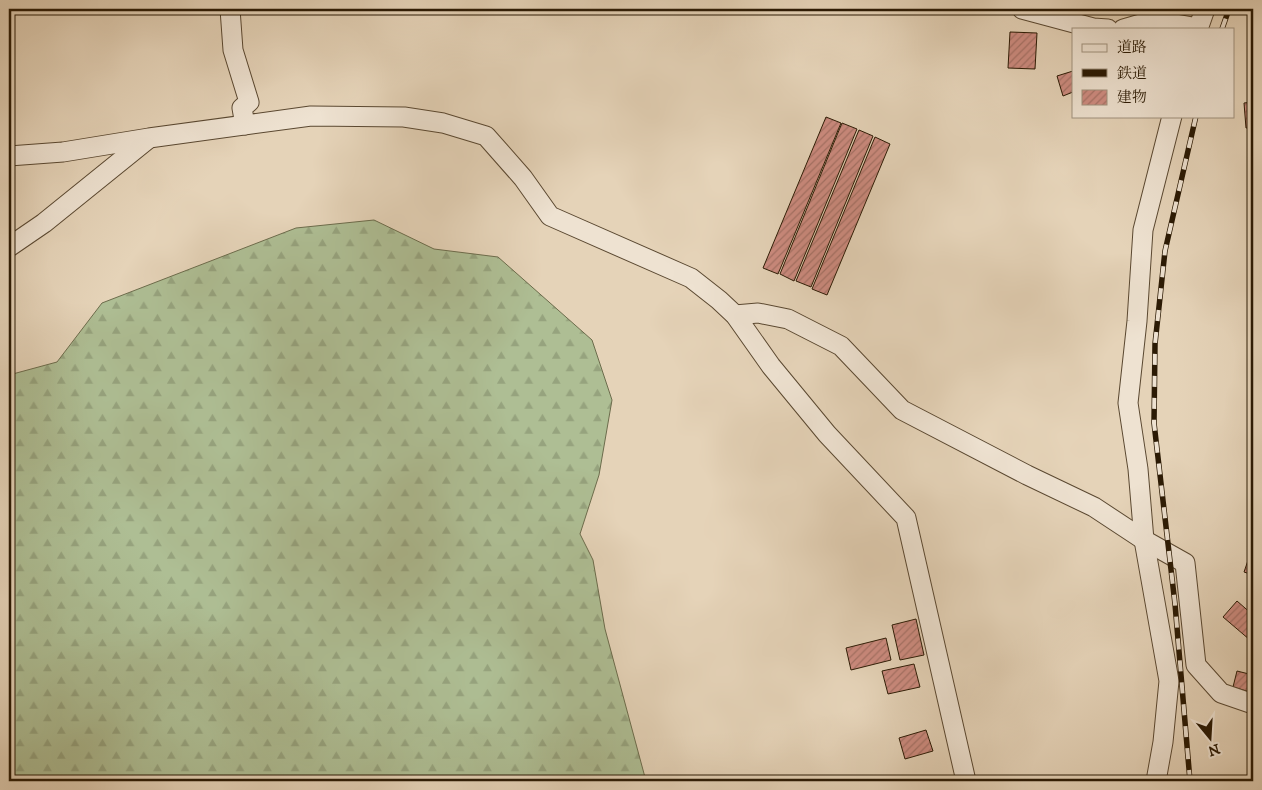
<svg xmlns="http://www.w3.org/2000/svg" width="1262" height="790" font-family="'IM FELL DW Pica','Noto Serif JP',serif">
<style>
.forest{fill:url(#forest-firs);stroke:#6c6c4c}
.building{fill:url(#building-hatch);stroke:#2b1a04}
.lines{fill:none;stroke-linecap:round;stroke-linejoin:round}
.minor-casing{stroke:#5a4831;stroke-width:21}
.minor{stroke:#eee2d1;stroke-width:19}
.rail-casing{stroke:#2b1a04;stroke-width:5.5}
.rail{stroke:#eee2d1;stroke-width:4;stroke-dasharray:11;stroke-linecap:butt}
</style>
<defs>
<pattern id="forest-firs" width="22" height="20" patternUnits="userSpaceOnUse" patternTransform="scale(1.25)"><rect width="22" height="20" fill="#aebe94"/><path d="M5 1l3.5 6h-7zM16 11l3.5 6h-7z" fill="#96a37e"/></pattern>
<pattern id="building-hatch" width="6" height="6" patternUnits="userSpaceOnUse" patternTransform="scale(1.25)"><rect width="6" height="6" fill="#ce8c81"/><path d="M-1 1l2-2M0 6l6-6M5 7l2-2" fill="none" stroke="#a77267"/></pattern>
</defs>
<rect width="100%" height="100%" fill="#e5d3b8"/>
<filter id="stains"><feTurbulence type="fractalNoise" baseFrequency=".004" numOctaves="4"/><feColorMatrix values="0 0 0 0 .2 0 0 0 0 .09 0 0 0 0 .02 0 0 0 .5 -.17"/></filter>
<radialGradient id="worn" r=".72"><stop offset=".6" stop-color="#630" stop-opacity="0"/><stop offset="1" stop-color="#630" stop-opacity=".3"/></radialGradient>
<polygon class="forest" points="374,220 434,249 498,257 592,340 612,400 599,475 580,534 593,560 605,629 646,781 9,781 9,375 57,362 102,303 296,228"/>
<g class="building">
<polygon points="1079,9 1112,9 1112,12"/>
<polygon points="1010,32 1037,33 1035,69 1008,68"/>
<polygon points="1073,71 1073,92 1063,96 1057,76"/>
<polygon points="1253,102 1253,127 1246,128 1244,103"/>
<polygon points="826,117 841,123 778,274 763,268"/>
<polygon points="842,123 857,129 794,281 780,274"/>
<polygon points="859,130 873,136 811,287 796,281"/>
<polygon points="875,137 890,144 827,295 812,289"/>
<polygon points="1253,546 1253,575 1244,572"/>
<polygon points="1237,601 1253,615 1253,636 1250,640 1223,617"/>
<polygon points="916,619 924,655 900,660 892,625"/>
<polygon points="886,638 891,660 851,670 846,648"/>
<polygon points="914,664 920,687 888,694 882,671"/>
<polygon points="1237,671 1253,675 1253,693 1233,687"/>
<polygon points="926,730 933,751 905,759 899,738"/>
</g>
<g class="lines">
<g class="minor-casing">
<g id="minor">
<polyline points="230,9 233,50 249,102 242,108 245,125"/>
<polyline points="1022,9 1093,28 1108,29"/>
<polyline points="1123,29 1154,20 1198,28"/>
<polyline points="1198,29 1205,9"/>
<polyline points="9,156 63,152 149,138 311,116 404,117 443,123 486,136 523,178 550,216 691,278 719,300 735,315 771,366 827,434 906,518 966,781"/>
<polyline points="9,247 44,223 148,139"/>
<polyline points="735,315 758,313 788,319 841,346 902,410 1027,475 1094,507 1144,540 1185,563 1196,665 1221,693 1253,704"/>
<polyline points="1156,781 1163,742 1169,681 1144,540 1138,469 1128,403 1137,321 1143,230 1172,116"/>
</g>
</g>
<use href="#minor" class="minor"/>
<g class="rail-casing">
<g id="rail">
<polyline points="1222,29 1229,9"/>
<polyline points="1190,781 1175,604 1154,423 1155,344 1165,251 1196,116"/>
</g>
</g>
<use href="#rail" class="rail"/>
</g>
<rect width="1262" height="790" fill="none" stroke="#e5d3b8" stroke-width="30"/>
<rect x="10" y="10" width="1242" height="770" fill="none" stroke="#2b1a04" stroke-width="2.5"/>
<rect x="15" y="15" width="1232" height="760" fill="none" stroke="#2b1a04"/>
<rect x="1072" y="28" width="162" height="90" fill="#eee2d1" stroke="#a0927f"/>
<rect x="1082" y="44" width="25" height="8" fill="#eee2d1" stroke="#a0927f"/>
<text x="1117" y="52" font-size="15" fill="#2b1a04">道路</text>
<rect x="1082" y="69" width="25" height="8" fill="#2b1a04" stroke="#a0927f"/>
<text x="1117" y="78" font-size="15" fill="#2b1a04">鉄道</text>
<rect x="1082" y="90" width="25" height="15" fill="url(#building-hatch)" stroke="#a0927f"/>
<text x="1117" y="102" font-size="15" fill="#2b1a04">建物</text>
<g transform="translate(1210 738) rotate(162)" stroke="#eee2d1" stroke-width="4" paint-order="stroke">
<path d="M0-4L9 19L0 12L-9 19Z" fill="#2b1a04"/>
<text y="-8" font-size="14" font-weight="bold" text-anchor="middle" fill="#2b1a04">N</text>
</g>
<rect width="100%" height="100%" filter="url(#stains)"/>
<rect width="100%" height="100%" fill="url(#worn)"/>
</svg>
